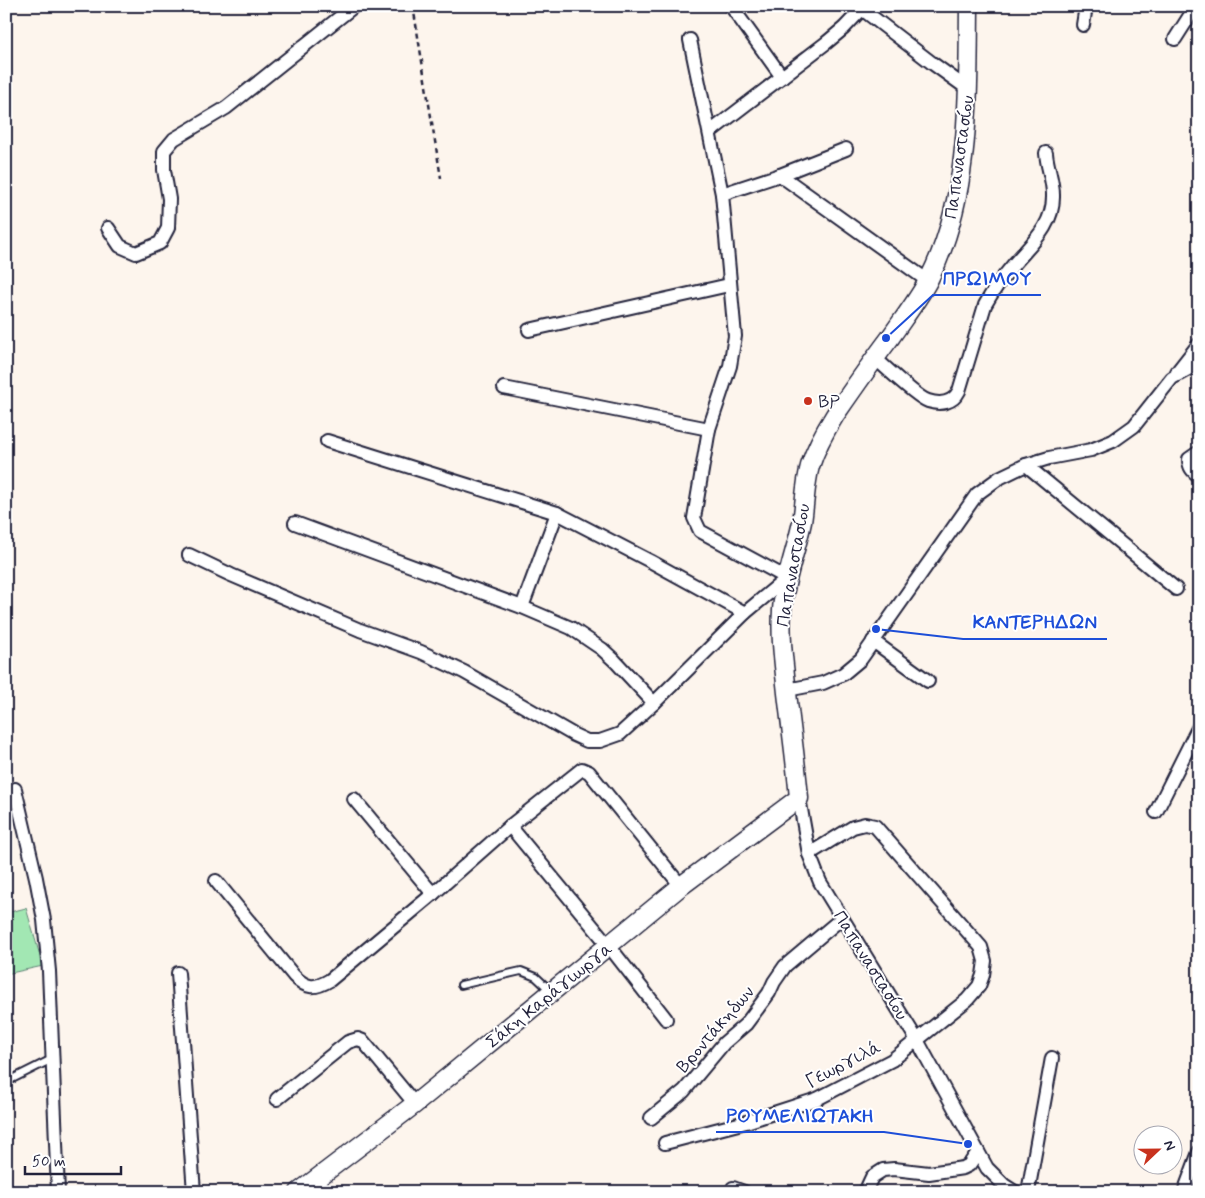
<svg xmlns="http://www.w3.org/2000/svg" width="1205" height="1198" font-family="Mynerve,sans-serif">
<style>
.green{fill:#a2e7b3;stroke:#628477}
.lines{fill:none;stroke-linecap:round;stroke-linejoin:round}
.lane-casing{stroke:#22223b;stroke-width:10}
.street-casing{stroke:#22223b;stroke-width:16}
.secondary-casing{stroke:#22223b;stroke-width:21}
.path{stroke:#22223b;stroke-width:2.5;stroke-dasharray:5 4;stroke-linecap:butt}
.lane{stroke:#fff;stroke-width:6}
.street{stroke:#fff;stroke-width:12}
.secondary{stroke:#fff;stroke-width:18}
.poi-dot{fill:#c8321e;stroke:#fff;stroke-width:2}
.labels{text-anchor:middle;stroke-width:4;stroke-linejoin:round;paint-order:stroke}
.street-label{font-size:18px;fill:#22223b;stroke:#fff}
.poi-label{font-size:18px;fill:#22223b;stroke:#fff;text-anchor:start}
.leader{fill:none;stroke:#1d4ed8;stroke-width:2}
.callout-dot{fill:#1d4ed8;stroke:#fff;stroke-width:2}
.callout-label{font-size:19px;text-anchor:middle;font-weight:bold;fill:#1d4ed8;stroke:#fff;stroke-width:4;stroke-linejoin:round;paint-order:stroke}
</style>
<rect width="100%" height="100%" fill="#fdf5ed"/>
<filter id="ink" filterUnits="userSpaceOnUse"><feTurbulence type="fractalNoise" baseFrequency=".02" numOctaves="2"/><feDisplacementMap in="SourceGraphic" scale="10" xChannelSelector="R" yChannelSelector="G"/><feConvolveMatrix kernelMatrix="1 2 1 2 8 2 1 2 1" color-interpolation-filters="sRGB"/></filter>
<g filter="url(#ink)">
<polygon class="green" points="26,908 43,966 6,974 6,913"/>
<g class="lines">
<g class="lane-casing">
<g id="lane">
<polyline points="461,985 521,971 536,977 552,992"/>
<polyline points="6,1082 52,1059"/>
</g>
</g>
<g class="street-casing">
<g id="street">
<polyline points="731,6 782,77"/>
<polyline points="858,6 932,63 968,89"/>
<polyline points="1083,25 1086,6"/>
<polyline points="1175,39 1196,6"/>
<polyline points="710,132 826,43 844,28 861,10"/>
<polyline points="780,175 928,281"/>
<polyline points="722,194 780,175 846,149"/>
<polyline points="108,228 120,246 136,253 160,243 168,228 169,199 164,170 164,151 174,139 226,108 354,6"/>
<polyline points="529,330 729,285"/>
<path d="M875 358C885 367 918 398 928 401 941 405 953 403 959 391L985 305C993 290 1003 277 1014 264 1032 243 1054 225 1053 195 1053 180 1047 167 1046 153"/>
<polyline points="1177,372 1199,344"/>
<polyline points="504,388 709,429"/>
<polyline points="327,441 557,513 650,561 745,613"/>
<path d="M1199 452 1189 459C1189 467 1192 471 1199 476"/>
<polyline points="1026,465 1176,589"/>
<polyline points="295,523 522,607 571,628 602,649 615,661 654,703"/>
<polyline points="189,555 231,575 360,630 421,652 464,672 574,735 587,741 600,741 620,734 654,703 745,613 787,578 700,531 694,518 709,429 730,366 735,336 722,194 690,40"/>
<polyline points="522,607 557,513"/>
<polyline points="873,641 928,681"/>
<polyline points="787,690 823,683 843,674 861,659 977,494 999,478 1026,465 1049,458 1091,450 1113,441 1134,426 1172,378 1199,363"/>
<polyline points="15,789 36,878 44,920 49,971 58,1192"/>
<polyline points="799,798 809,854 820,882 917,1040 987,1168 1004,1185 1015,1192"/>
<polyline points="354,799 433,894"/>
<polyline points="1156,812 1199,726"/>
<polyline points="510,826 609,946 666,1019"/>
<path d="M216 881 294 976C307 989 315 989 330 980L433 894 510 826 582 769 589 772 681 886"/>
<polyline points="178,973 194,1192"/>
<polyline points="277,1099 348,1042 358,1039 363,1041 415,1104"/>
<polyline points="651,1118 684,1091 724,1043 746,1024 769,993 774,982 785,966 842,918"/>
<polyline points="665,1143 746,1122 817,1099 892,1060 967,1000 979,986 983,975 985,961 981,947 875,826 865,824 853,827 809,854"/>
<polyline points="733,1188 744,1192"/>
<polyline points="865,1192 872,1177 883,1170 894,1169 929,1173 963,1168 969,1165 978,1152"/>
<polyline points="1028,1192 1052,1058"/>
<polyline points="1184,1192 1199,1152"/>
</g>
</g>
<g class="secondary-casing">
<path id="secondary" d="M299 1192 415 1104 681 886 799 798C796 763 791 728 787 693 784 664 780 639 782 610 784 580 796 551 802 522 805 503 805 484 810 466 816 447 825 431 835 415 853 389 871 363 890 338 903 319 917 301 928 281 971 199 968 96 969 6"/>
</g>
<polyline class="path" points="413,6 441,178"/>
<use href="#lane" class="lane"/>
<use href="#street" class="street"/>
<use href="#secondary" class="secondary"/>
</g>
</g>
<circle class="poi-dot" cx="808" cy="401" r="5"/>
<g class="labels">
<g class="street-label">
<text transform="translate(959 157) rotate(-82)" y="6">Παπαναστασίου</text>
<text transform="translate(793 565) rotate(-80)" y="6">Παπαναστασίου</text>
<text transform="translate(871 965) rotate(58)" y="6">Παπαναστασίου</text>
<text transform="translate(549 995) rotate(-39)" y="6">Σάκη Καράγιωργα</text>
<text transform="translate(715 1029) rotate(-49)" y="6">Βροντάκηδων</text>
<text transform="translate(843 1064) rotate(-27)" y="6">Γεωργιλά</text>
</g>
<g class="poi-label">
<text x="818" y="407">BP</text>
</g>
</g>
<path class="leader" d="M886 338L933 295H1041M876 629L963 639H1107M968 1144L884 1132H716"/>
<g class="callout-dot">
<circle cx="886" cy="338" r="5"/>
<circle cx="876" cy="629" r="5"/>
<circle cx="968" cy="1144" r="5"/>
</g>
<g class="callout-label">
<text x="987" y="285">ΠΡΩΙΜΟΥ</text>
<text x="1035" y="628">ΚΑΝΤΕΡΗΔΩΝ</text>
<text x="800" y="1122">ΡΟΥΜΕΛΙΩΤΑΚΗ</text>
</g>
<rect width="1205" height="1198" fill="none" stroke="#fff" stroke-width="25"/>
<rect x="12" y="12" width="1180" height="1173" fill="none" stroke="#22223b" stroke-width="2" filter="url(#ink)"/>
<g transform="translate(1158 1150) rotate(68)"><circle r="24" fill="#ffffff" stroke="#a7a7b1"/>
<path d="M0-4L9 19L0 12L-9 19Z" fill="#c8321e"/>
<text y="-8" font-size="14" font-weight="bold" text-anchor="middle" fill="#22223b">N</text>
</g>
<path d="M25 1166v8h96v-8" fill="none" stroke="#22223b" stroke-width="2.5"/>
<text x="32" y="1166" font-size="15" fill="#22223b" stroke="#ffffff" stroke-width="4" paint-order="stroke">50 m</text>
</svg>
